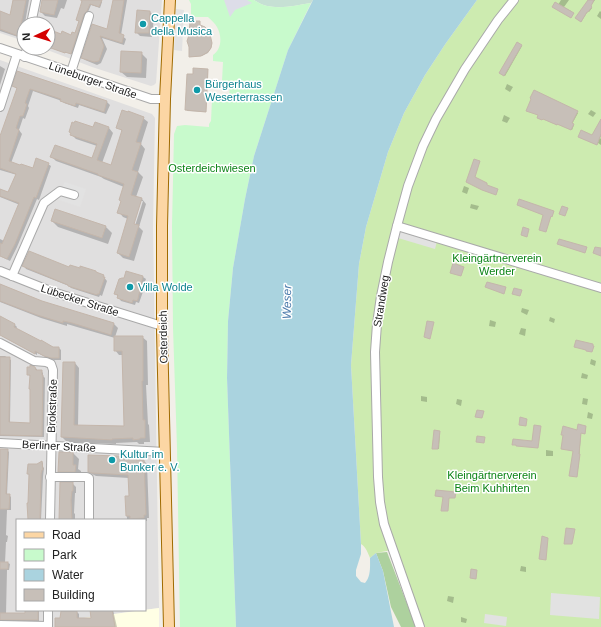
<svg xmlns="http://www.w3.org/2000/svg" width="601" height="627" font-family="Arial,sans-serif">
<style>
.residential{fill:#e0dfdf;fill-rule:evenodd}
.education{fill:#ffffe5}
.grass{fill:#cdebb0}
.forest{fill:#add19e}
.wetland{fill:#c6e0d4}
.park{fill:#c8facc}
.parking{fill:#e2e2e2}
.plaza{fill:#dddde8}
.water{fill:#aad3df}
.shadow{fill:#0003;fill-rule:evenodd}
.building{fill:#c7bfb8;stroke:#c4b6ab}
.lines{fill:none;stroke-linecap:round;stroke-linejoin:round}
.minor-casing{stroke:#a9a9a9;stroke-width:10}
.major-casing{stroke:#a06b00;stroke-width:12}
.minor{stroke:#fff;stroke-width:8}
.major{stroke:#fcd6a4;stroke-width:10}
.culture-dot{fill:#0f9aa8;stroke:#fff;stroke-width:1.5}
.labels{text-anchor:middle;stroke-width:3;stroke-linejoin:round;paint-order:stroke}
.culture-label{font-size:11px;fill:#0d838f;stroke:#fff;text-anchor:start}
.street-label{font-size:11px;fill:#222;stroke:#fff}
.park-label{font-size:11px;fill:#0c8416;stroke:#fff}
.water-label{font-size:12px;font-style:italic;fill:#4a7aab;stroke:#fff}
</style>
<rect width="100%" height="100%" fill="#f2efe9"/>
<g class="residential">
<polygon points="0,0 162,0 156,83 154,85 151,86 92,67 42,48 48,48 48,24 24,24 24,41 0,33"/>
<path d="M0 60 152 114 155 118 153 227 159 608 84 618H55V627H0ZM17 520H145V610H17Z"/>
</g>
<polygon class="education" points="159,608 159,627 55,627 55,618 84,618"/>
<path class="grass" d="M477 0H601V627H423L397 549 376 553 370 558C368 553 366 547 361 544L351 365 359 264 366 227 388 152 404 113 425 75 446 43Z"/>
<polygon class="forest" points="387,552 416,627 401,627 391,607 383,571 376,553"/>
<path class="wetland" d="M254 0H313L311 3C292 6 271 12 254 0Z"/>
<path class="park" d="M189 0H254C271 12 292 6 311 3L288 50 254 156 245 199 233 268 228 321 227 378 236 627H180L177 448 173 328 172 226 174 134 177 126 185 125 209 127V124L211 121 212 99H229L230 81H222L223 62 213 61V55C222 49 222 36 217 27 215 23 211 20 208 17H191V4Z"/>
<g class="parking">
<polygon points="176,9 184,10 182,51 174,50"/>
<polygon points="65,182 86,189 80,207 56,199"/>
<polygon points="401,230 437,241 435,249 398,238"/>
<polygon points="551,593 600,597 599,619 550,615"/>
<polygon points="485,614 507,617 506,626 484,623"/>
</g>
<polygon class="plaza" points="224,0 247,0 252,3 235,10 230,17"/>
<path class="water" d="M313 0H477L446 43 425 75 404 113 388 152 366 227 359 264 351 365 361 544V554L356 570V576L361 582 365 583C371 576 370 567 370 558L376 553 383 571 394 627H236L227 378 228 321 233 268 245 199 254 156 288 50Z"/>
<g class="shadow">
<polygon points="13,0 29,0 25,23 21,38 0,31 0,12 11,16"/>
<polygon points="47,0 67,0 64,9 61,8 57,18 45,16 41,12"/>
<polygon points="84,0 100,0 102,2 100,8 91,5 88,12 85,16 72,54 66,52 66,53 48,47 48,30 62,35 72,36 75,35 80,22 77,20"/>
<polygon points="116,0 127,0 121,35 126,39 124,45 102,38 107,49 101,63 97,65 85,60 82,58 93,25 108,30"/>
<polygon points="561,0 569,0 564,7 571,11 568,16 558,5"/>
<polygon points="589,0 595,0 590,7 592,8 589,12 588,11 581,22 576,18"/>
<polygon points="600,11 601,12 601,19 597,16"/>
<polygon points="150,12 154,16 152,37 140,36 136,32"/>
<polygon points="200,22 200,26 207,31 210,35 212,44 211,48 208,53 202,56 190,57"/>
<polygon points="517,43 522,46 505,76 500,73"/>
<polygon points="141,53 147,59 146,78 127,77 121,72"/>
<polygon points="0,66 5,69 0,85"/>
<polygon points="208,70 206,112 187,111 193,75"/>
<polygon points="18,72 107,102 110,105 106,114 79,105 78,108 64,103 62,101 33,91 28,106 29,108 25,119 23,118 19,130 22,134 11,163 34,169 48,164 51,166 39,200 37,199 17,247 10,261 0,256 0,239 4,241 20,205 0,197 0,189 8,193 17,175 0,170 0,139 18,89 13,86"/>
<polygon points="507,84 513,87 510,92 505,89"/>
<polygon points="534,91 578,113 572,124 574,125 572,130 558,124 557,125 543,119 543,120 538,118 539,115"/>
<polygon points="591,110 596,113 593,117 588,114"/>
<polygon points="504,115 510,118 507,123 502,121"/>
<path d="M143 118 148 122 141 144 145 149 138 172 143 177 136 197 142 199 146 204 139 227 143 231 134 261 123 258 118 253 128 219 123 217 119 212 122 202 124 187 104 179 101 177 56 161 51 156 92 159 97 146 76 139 71 134 94 129 109 128 113 133 102 163 112 166 123 132 118 127ZM141 201H143L134 229 132 228Z"/>
<polygon points="601,127 601,136 600,138 601,139 601,145 598,143 597,145 579,137 593,137"/>
<polygon points="464,186 469,188 467,194 462,192"/>
<polygon points="471,204 479,206 477,210 470,208"/>
<polygon points="55,211 106,227 112,233 108,244 58,227 52,221"/>
<polygon points="24,266 70,268 103,276 107,281 102,296 100,295 99,297 71,288 69,286 26,269"/>
<polygon points="127,272 143,277 146,279 143,287 144,289 139,303 136,302 135,305 121,301 116,294 124,280"/>
<polygon points="0,284 50,305 114,324 118,328 115,337 142,337 147,341 148,385 146,385 148,424 149,425 150,442 144,442 144,444 139,444 137,442 116,443 116,444 67,442 62,437 75,363 79,368 78,426 125,427 123,355 119,355 115,350 115,338 77,327 67,324 67,326 41,318 0,302"/>
<polygon points="522,308 529,310 527,315 521,312"/>
<polygon points="0,317 15,325 17,327 16,329 53,348 59,348 61,350 61,360 54,360 48,358 37,353 37,355 0,335"/>
<polygon points="550,317 555,319 554,323 549,321"/>
<polygon points="490,320 496,322 495,327 489,326"/>
<polygon points="521,328 526,329 525,336 519,334"/>
<polygon points="0,356 5,356 11,360 10,423 31,424 31,376 28,375 31,368 35,368 37,369 37,371 41,371 43,373 43,376 45,378 44,437 0,436"/>
<polygon points="591,359 596,361 595,366 590,364"/>
<polygon points="582,373 588,375 587,379 581,378"/>
<polygon points="421,396 427,397 427,402 421,401"/>
<polygon points="583,398 588,399 587,405 582,404"/>
<polygon points="457,399 462,400 461,406 456,404"/>
<polygon points="588,412 593,414 592,419 587,418"/>
<polygon points="586,427 585,434 581,433 579,461 577,477 574,451 578,431"/>
<polygon points="440,431 439,449 434,449"/>
<polygon points="0,450 7,450 9,452 7,495 9,495 11,497 11,510 7,510 6,535 8,536 7,542 6,542 5,563 8,563 10,564 9,570 7,570 6,614 26,614 26,610 39,610 39,622 0,622"/>
<polygon points="546,450 553,451 553,456 546,456"/>
<polygon points="73,453 79,459 78,469 81,471 81,477 65,477 59,471"/>
<polygon points="118,457 121,460 144,461 147,464 149,518 147,518 147,521 145,521 145,520 128,520 127,519 126,497 130,497 129,478 96,476 92,474 89,471"/>
<polygon points="42,462 43,463 43,467 44,468 43,477 41,520 28,520 30,475 28,474"/>
<polygon points="61,484 73,484 76,487 76,493 75,493 74,513 75,514 75,520 60,520"/>
<polygon points="521,566 526,567 526,572 520,571"/>
<polygon points="448,596 454,597 453,603 447,601"/>
<polygon points="62,610 69,610 69,612 77,612 79,614 79,619 93,620 91,610 113,610 117,627 56,627 61,619"/>
<polygon points="461,617 467,619 466,623 461,622"/>
</g>
<g class="building">
<polygon points="13,0 26,0 22,20 18,36 0,29 0,11 10,15"/>
<polygon points="42,0 58,0 54,15 40,12"/>
<polygon points="81,0 102,0 99,7 90,4 87,11 84,14 71,54 65,52 65,53 48,47 48,29 61,34 62,31 71,35 72,32 75,33 79,21 76,20 82,1 81,1"/>
<polygon points="113,0 124,0 119,33 124,35 122,43 100,36 104,46 99,61 94,62 81,58 92,24 107,29"/>
<polygon points="588,0 594,0 591,6 592,7 588,12 587,12 581,22 575,18"/>
<polygon points="555,2 574,13 571,18 552,7"/>
<polygon points="137,10 150,11 149,33 135,33"/>
<polygon points="190,21 200,21 200,25 205,27 210,34 212,43 211,48 208,52 201,56 189,57 189,47 187,41 189,35"/>
<polygon points="517,42 522,45 504,76 499,73"/>
<polygon points="121,51 142,52 141,73 120,72"/>
<polygon points="193,68 208,69 206,112 185,110 187,74 193,74"/>
<polygon points="17,71 107,101 104,112 76,103 75,106 60,101 61,99 30,89 25,103 27,104 23,116 20,116 16,128 19,130 9,161 20,165 21,164 33,168 36,158 49,163 36,198 34,197 15,244 7,259 0,256 0,243 2,244 19,203 0,196 0,189 8,192 16,174 0,168 0,136 17,88 12,86"/>
<polygon points="534,90 578,111 572,123 574,124 571,130 557,124 557,125 543,119 542,120 537,118 538,115 526,111 531,99 530,98"/>
<polygon points="122,110 128,112 128,111 144,117 136,142 141,143 132,170 138,172 131,195 142,198 134,224 139,225 129,257 117,253 128,216 117,213 121,201 119,200 124,184 98,175 98,174 50,157 55,145 92,158 97,144 70,135 71,133 69,132 72,122 74,123 75,121 93,127 95,122 109,127 97,160 111,165 122,130 116,128"/>
<polygon points="601,119 601,134 597,145 578,137 581,130 592,135"/>
<polygon points="474,159 480,161 475,177 487,183 487,185 498,189 496,195 482,190 466,182"/>
<polygon points="519,199 554,211 552,217 551,216 546,232 539,230 543,215 517,205"/>
<polygon points="562,206 568,208 565,216 559,214"/>
<polygon points="55,209 106,226 102,238 51,221"/>
<polygon points="523,227 529,229 527,237 521,235"/>
<polygon points="559,239 587,247 585,253 557,244"/>
<polygon points="595,247 601,248 601,256 593,253"/>
<polygon points="29,251 69,267 70,265 80,268 80,266 96,271 96,272 104,275 103,277 105,277 99,294 97,294 97,295 68,286 68,285 22,266"/>
<polygon points="453,263 464,267 461,276 450,273"/>
<polygon points="126,271 143,276 138,299 137,301 133,300 132,303 117,298 118,295 114,294 119,279 122,278 124,278"/>
<polygon points="487,282 506,287 504,294 485,287"/>
<polygon points="0,284 42,301 114,323 111,335 72,323 63,321 63,323 37,315 0,301"/>
<polygon points="514,288 522,290 520,296 512,294"/>
<polygon points="0,316 15,324 14,327 41,341 41,340 53,347 59,347 59,358 51,358 44,356 35,351 35,354 0,335"/>
<polygon points="427,321 434,322 430,339 424,337"/>
<polygon points="114,336 143,336 143,381 142,381 143,420 145,420 145,438 140,438 140,439 133,440 133,438 112,439 112,440 61,437 63,362 75,362 74,425 124,426 122,351 114,351"/>
<polygon points="576,340 593,344 593,346 594,346 592,352 586,351 586,350 574,347"/>
<polygon points="0,357 10,357 9,422 30,423 30,389 29,389 30,375 27,375 27,367 30,367 30,365 35,367 36,370 42,370 42,375 43,375 42,436 0,435"/>
<polygon points="477,410 484,411 482,418 475,417"/>
<polygon points="520,417 527,419 526,426 519,425"/>
<polygon points="578,424 586,426 585,434 581,433 579,454 580,454 577,477 569,476 573,451 561,449 563,435 561,435 563,426 577,430"/>
<polygon points="534,425 541,426 538,448 516,446 516,445 512,445 513,439 532,441"/>
<polygon points="434,430 440,431 438,449 432,449"/>
<polygon points="477,436 485,437 484,443 476,442"/>
<polygon points="0,449 8,449 6,494 10,494 9,509 0,509"/>
<polygon points="59,452 73,452 73,465 76,465 75,472 58,472"/>
<polygon points="88,455 119,456 119,459 136,459 136,460 144,460 146,515 144,515 144,518 130,519 130,516 126,516 125,496 129,496 128,475 92,473 88,472"/>
<polygon points="42,461 43,470 42,470 41,474 40,520 28,520 27,503 28,503 29,474 27,474 28,464 37,464"/>
<polygon points="60,482 73,482 73,491 72,491 71,500 72,520 59,520"/>
<polygon points="436,490 456,492 455,498 449,498 448,511 441,511 443,497 435,496"/>
<polygon points="566,528 575,529 572,544 564,544"/>
<polygon points="542,536 548,538 546,560 539,559"/>
<rect x="0" y="562" width="8" height="7"/>
<polygon points="471,569 477,570 476,579 470,578"/>
<polygon points="25,610 38,610 38,620 0,620 0,613 25,613"/>
<polygon points="90,610 112,610 115,627 55,627 55,618 60,618 61,611 77,611 77,618 91,618"/>
</g>
<g class="lines">
<g class="minor-casing">
<g id="minor">
<polyline points="31,24 36,0"/>
<polyline points="0,48 151,99 165,99"/>
<polyline points="25,57 27,48"/>
<polyline points="71,72 89,16"/>
<polyline points="0,107 17,54"/>
<polyline points="397,226 601,288"/>
<polyline points="0,271 53,292 162,326"/>
<polyline points="12,276 44,203 60,191 74,195"/>
<polyline points="0,343 34,361 46,362 51,364 53,370 50,520"/>
<polyline points="0,443 165,452"/>
<polyline points="50,477 87,477 89,478 89,520"/>
<polyline points="0,625 48,626 48,610"/>
<polyline points="420,627 384,524 380,502 378,477 375,352 377,324 381,296 388,262 397,226 408,186 423,146 436,119 465,69 498,20 514,0"/>
</g>
</g>
<g class="major-casing">
<polyline id="major" points="169,627 162,331 162,226 165,99 170,0"/>
</g>
<use href="#minor" class="minor"/>
<use href="#major" class="major"/>
</g>
<g class="culture-dot">
<circle cx="143" cy="24" r="4"/>
<circle cx="197" cy="90" r="4"/>
<circle cx="130" cy="287" r="4"/>
<circle cx="112" cy="460" r="4"/>
</g>
<g class="labels">
<g class="culture-label">
<text x="151" y="22">Cappella<tspan x="151" dy="13">della Musica</tspan></text>
<text x="205" y="88">Bürgerhaus<tspan x="205" dy="13">Weserterrassen</tspan></text>
<text x="138" y="291">Villa Wolde</text>
<text x="120" y="458">Kultur im<tspan x="120" dy="13">Bunker e. V.</tspan></text>
</g>
<g class="street-label">
<text transform="translate(93 80) rotate(19)" y="4">Lüneburger Straße</text>
<text transform="translate(80 300) rotate(18)" y="4">Lübecker Straße</text>
<text transform="translate(381 301) rotate(-81)" y="4">Strandweg</text>
<text transform="translate(163 337) rotate(-91)" y="4">Osterdeich</text>
<text transform="translate(52 406) rotate(-88)" y="4">Brokstraße</text>
<text transform="translate(59 446) rotate(3)" y="4">Berliner Straße</text>
</g>
<g class="park-label">
<text x="212" y="172">Osterdeichwiesen</text>
<text x="497" y="262">Kleingärtnerverein<tspan x="497" dy="13">Werder</tspan></text>
<text x="492" y="479">Kleingärtnerverein<tspan x="492" dy="13">Beim Kuhhirten</tspan></text>
</g>
<g class="water-label">
<text transform="translate(287 302) rotate(-89)" y="4">Weser</text>
</g>
</g>
<rect x="16" y="519" width="130" height="92" fill="#ffffff" stroke="#a7a7a7"/>
<rect x="24" y="532" width="20" height="6" fill="#fcd6a4" stroke="#a7a7a7"/>
<text x="52" y="539" font-size="12" fill="#222222">Road</text>
<rect x="24" y="549" width="20" height="12" fill="#c8facc" stroke="#a7a7a7"/>
<text x="52" y="559" font-size="12" fill="#222222">Park</text>
<rect x="24" y="569" width="20" height="12" fill="#aad3df" stroke="#a7a7a7"/>
<text x="52" y="579" font-size="12" fill="#222222">Water</text>
<rect x="24" y="589" width="20" height="12" fill="#c7bfb8" stroke="#a7a7a7"/>
<text x="52" y="599" font-size="12" fill="#222222">Building</text>
<g transform="translate(36 36) rotate(266)"><circle r="19" fill="#ffffff" stroke="#a7a7a7"/>
<path d="M0-3L7 15L0 10L-7 15Z" fill="#d40000"/>
<text y="-6" font-size="11" font-weight="bold" text-anchor="middle" fill="#222222">N</text>
</g>
</svg>
